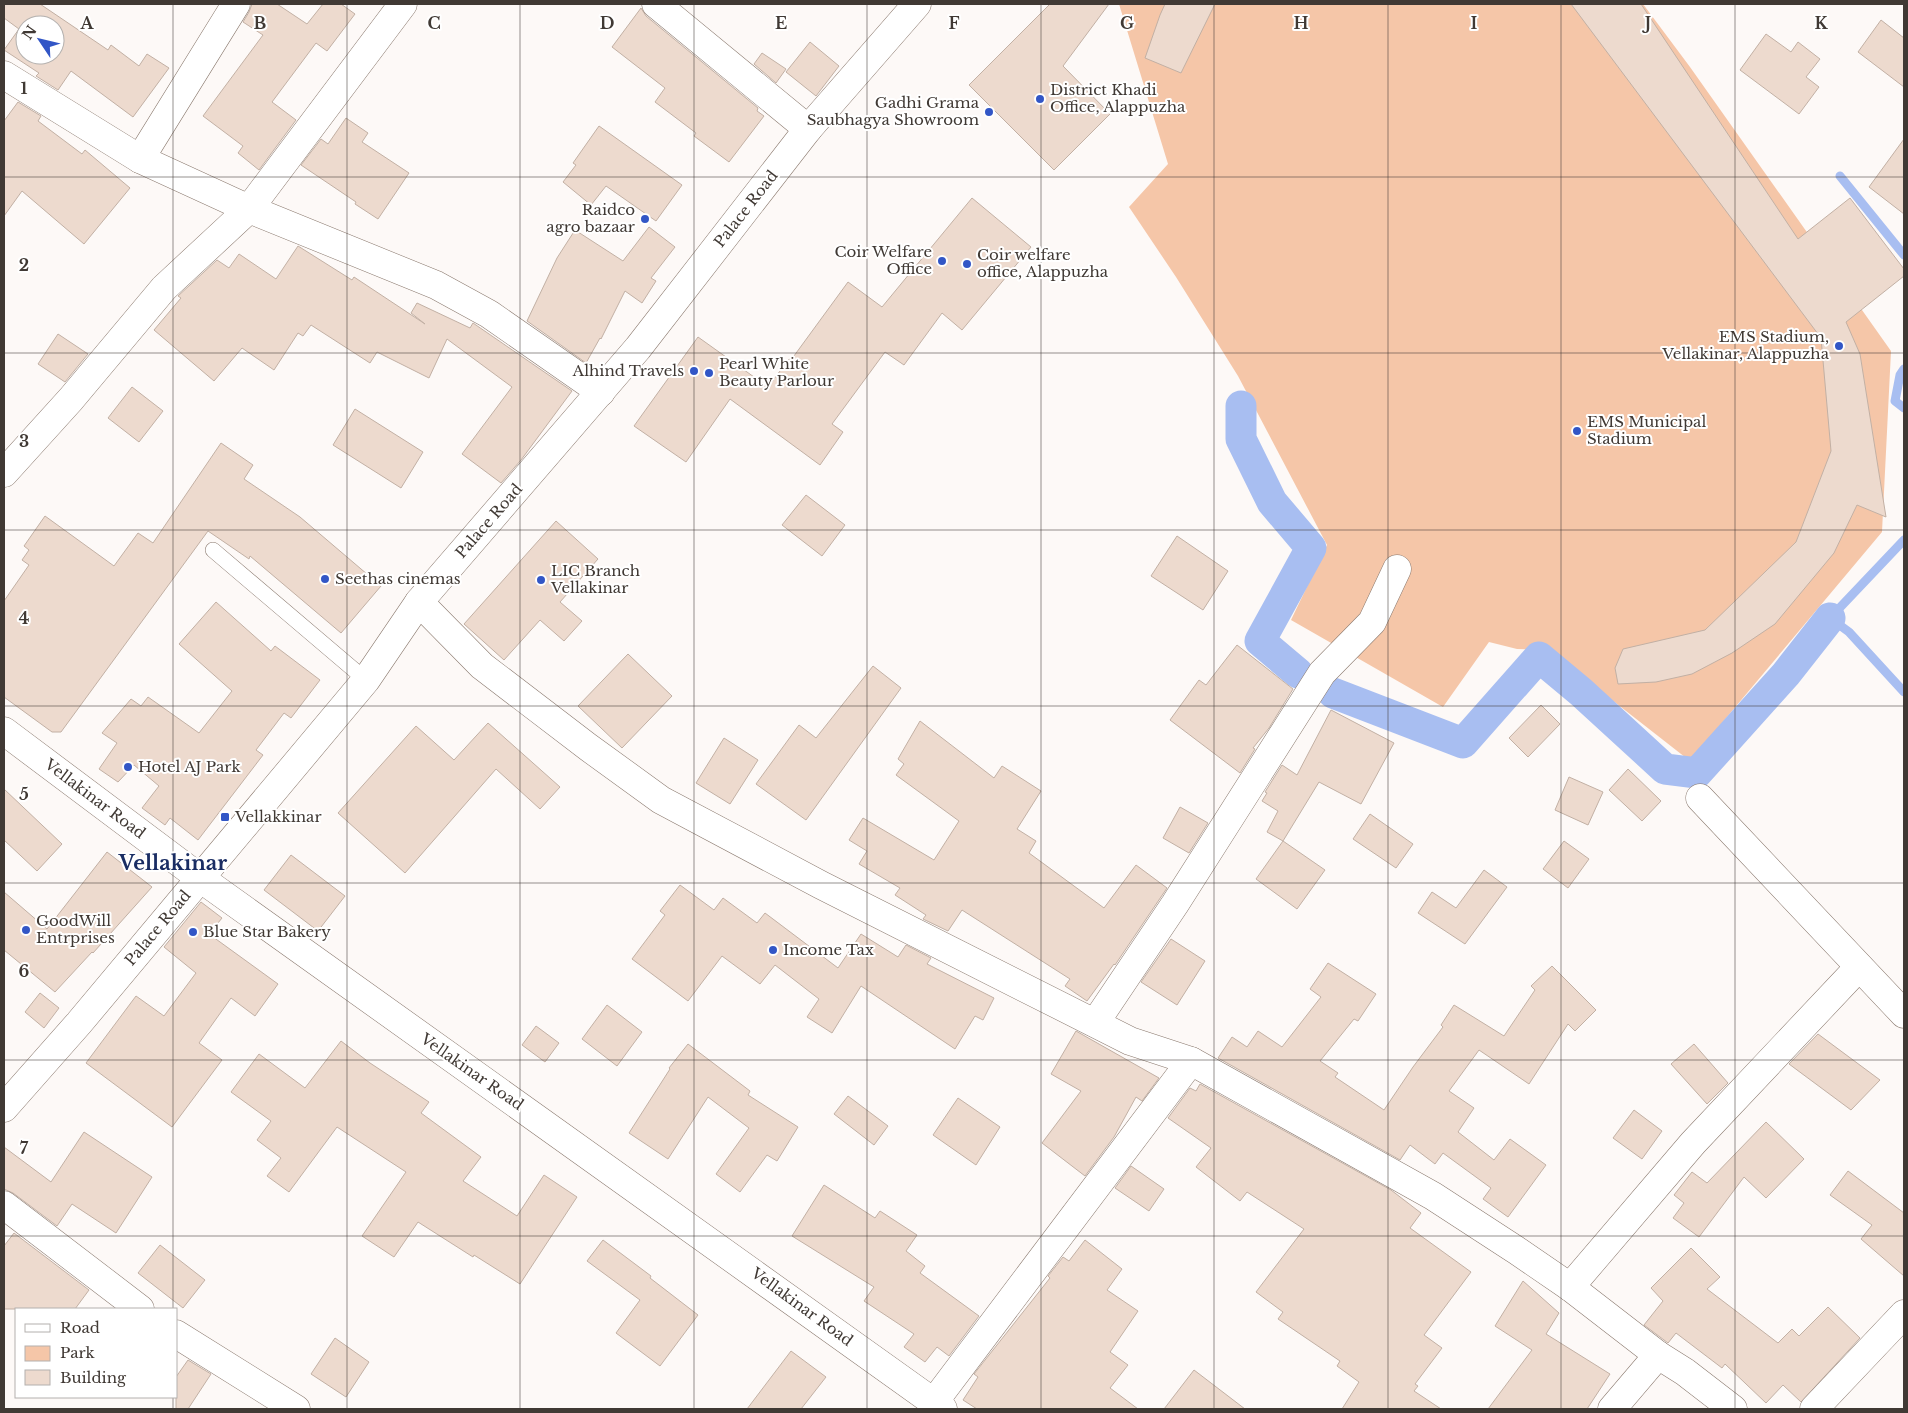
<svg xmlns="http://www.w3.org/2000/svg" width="1908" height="1413" font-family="'Libre Baskerville',serif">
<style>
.green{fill:#f5c6a8}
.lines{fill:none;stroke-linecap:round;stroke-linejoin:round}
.stream{stroke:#a8bef1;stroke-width:9}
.canal{stroke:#a8bef1;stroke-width:31}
.building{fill:#eddace;stroke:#c2b0a4;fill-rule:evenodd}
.service-casing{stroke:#8a796e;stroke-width:16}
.minor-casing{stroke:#8a796e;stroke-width:29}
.secondary-casing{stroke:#8a796e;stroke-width:29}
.service{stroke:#fff;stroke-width:15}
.minor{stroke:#fff;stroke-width:28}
.secondary{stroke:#fff;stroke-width:28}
.grid{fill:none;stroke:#403934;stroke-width:1;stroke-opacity:0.55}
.poi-dot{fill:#3256c6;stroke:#fff;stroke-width:2}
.labels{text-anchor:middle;stroke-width:4;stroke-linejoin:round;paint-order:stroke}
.poi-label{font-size:15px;fill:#403934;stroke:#fff;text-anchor:start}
.street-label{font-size:15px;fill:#403934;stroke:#fff}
.district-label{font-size:20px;font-weight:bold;fill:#1a2d63;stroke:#fff}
.grid-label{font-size:16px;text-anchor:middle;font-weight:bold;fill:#403934;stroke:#fff;stroke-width:4;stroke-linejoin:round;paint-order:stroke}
</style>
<rect width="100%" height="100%" fill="#fdf9f7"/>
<polygon class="green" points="1119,4 1643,4 1690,67 1891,351 1882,532 1690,761 1548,650 1517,649 1489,642 1443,707 1291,620 1327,545 1238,376 1176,277 1129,207 1168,164"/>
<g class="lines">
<g class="stream">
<polyline points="1840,176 1904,255"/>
<polyline points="1904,369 1900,375 1895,401 1904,408"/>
<polyline points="1904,540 1830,618 1849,632 1904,692"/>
</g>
<g class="canal">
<polyline points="1241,406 1241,439 1272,502 1311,548 1260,641 1298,673"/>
<polyline points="1333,693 1463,743 1539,657 1581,692 1665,769 1697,773 1786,674 1830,618"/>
</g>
</g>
<g class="building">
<path d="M4 4H40L108 50 111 45 139 66 147 54 169 68 133 117 71 71 58 90 36 76 39 73 4 50 19 29 4 18ZM25 25H55V55H25Z"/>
<polygon points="252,4 277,4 307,24 323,4 341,4 355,14 327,51 316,43 272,102 296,120 259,170 238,153 243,146 203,116 263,35 243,22 249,12"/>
<polygon points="1050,4 1109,4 1063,66 1110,114 1054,170 969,85"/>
<polygon points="1165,4 1215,4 1181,73 1145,58 1160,15"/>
<polygon points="1571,4 1641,4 1798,239 1850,198 1904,269 1904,276 1846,322 1860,354 1886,517 1857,505 1834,553 1775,624 1732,653 1692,674 1656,682 1618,684 1615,668 1623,649 1705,630 1796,542 1831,451 1821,338"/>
<polygon points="641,8 646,16 758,108 757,111 764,116 729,162 694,136 696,133 655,102 665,88 612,47"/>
<polygon points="1881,20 1904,38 1904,87 1858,52"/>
<polygon points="1766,34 1791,52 1798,42 1820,59 1806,77 1819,87 1799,114 1740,70"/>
<polygon points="810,42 839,66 816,96 786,72"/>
<polygon points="762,53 786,69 776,83 754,64"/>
<polygon points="18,102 41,116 38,121 82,154 85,150 130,188 84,244 22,191 4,216 4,121"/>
<polygon points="346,118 368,133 362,142 409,173 378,219 355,204 356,202 301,165 321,139 328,144"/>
<polygon points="599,126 682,185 656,221 606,186 591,205 563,182 576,165 573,163"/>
<polygon points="1904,139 1904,214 1869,187"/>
<polygon points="972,198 1031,247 962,330 942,313 904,365 885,352 832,424 843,432 820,465 730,399 686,462 634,426 698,337 768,387 789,359 791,360 848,282 882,307"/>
<polygon points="649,227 675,247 651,278 656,281 642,303 625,291 601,339 600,338 586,363 527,321 557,258 575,230 623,261"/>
<polygon points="298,246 352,280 354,277 425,324 411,313 417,303 470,328 473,323 572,391 521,460 501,483 462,454 512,387 447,339 429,378 377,352 370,363 311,325 303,336 298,333 274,370 242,348 214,381 154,330 181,298 178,296 217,260 229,268 239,254 276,279"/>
<polygon points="58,334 88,354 65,382 38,364"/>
<polygon points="132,387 163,411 139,442 108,418"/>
<polygon points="355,409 423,452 401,488 333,445"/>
<polygon points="221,443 253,465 244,479 300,517 381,586 341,633 250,556 249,559 208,531 61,732 52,732 4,697 4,601 29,565 22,560 29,550 24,546 45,516 114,566 138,533 153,543"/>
<polygon points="806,495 845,525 822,556 782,525"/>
<polygon points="556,521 598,559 560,602 582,621 564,641 540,620 504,660 464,624"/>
<polygon points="1177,536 1228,571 1203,610 1151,576"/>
<polygon points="216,602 271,651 275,646 320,680 291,718 284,713 256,750 263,755 198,840 170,818 165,825 142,808 159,786 134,765 118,782 99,769 117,743 102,733 131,699 141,706 148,697 199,733 232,691 179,644"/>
<polygon points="1237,645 1293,689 1269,728 1253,748 1255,749 1240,773 1170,720 1199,680 1206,685"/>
<polygon points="628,654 672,696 622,748 578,706"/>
<polygon points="873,666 901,688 806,820 756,784 799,725 816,738"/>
<polygon points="1541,705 1560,724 1528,757 1509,738"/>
<polygon points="1331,710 1394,743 1361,804 1319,782 1283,841 1267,832 1278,811 1262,801 1267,793 1265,792 1282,765 1297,775"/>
<polygon points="920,721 994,778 1002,766 1041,791 1017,829 1036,841 1029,853 1104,908 1136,865 1167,888 1115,965 1114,964 1087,1001 1065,986 1070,979 962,910 948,931 923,919 926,915 895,895 900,888 859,864 867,851 849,840 863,818 934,860 959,821 896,775 904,764 898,759"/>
<polygon points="488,723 560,787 540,809 496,769 405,873 338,813 416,726 454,760"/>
<polygon points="724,738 758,760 730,804 696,783"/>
<polygon points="1628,769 1661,801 1642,821 1609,790"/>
<polygon points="1569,777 1603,792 1588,825 1555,810"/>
<polygon points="4,789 62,844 37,871 4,840"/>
<polygon points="1180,807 1208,823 1189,853 1163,838"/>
<polygon points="1370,814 1413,844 1396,868 1353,839"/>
<polygon points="1283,841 1325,870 1297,909 1256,879"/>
<polygon points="1564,841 1589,859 1568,888 1543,869"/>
<polygon points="107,852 152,887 93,953 92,952 55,992 4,950 4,892 47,929"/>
<polygon points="291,855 345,896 318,931 264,890"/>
<polygon points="1484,870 1507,887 1465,944 1418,913 1432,892 1456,908"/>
<polygon points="680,885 714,910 723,898 757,923 765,913 838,968 861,934 898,957 906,945 931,958 927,964 994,998 983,1020 975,1016 955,1049 861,986 832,1033 807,1017 819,999 775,965 760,984 722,956 688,1001 632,959 665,915 660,911"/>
<polygon points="201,902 222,918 209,934 278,984 255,1016 231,998 199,1043 222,1060 172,1127 86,1063 136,996 164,1016 196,973 164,947"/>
<polygon points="1171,939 1205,961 1177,1005 1141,982"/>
<polygon points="1328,963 1376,994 1358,1021 1354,1019 1320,1061 1338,1073 1335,1077 1384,1110 1413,1067 1443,1027 1441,1025 1454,1005 1504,1036 1535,990 1531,986 1552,966 1596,1010 1575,1031 1568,1024 1529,1084 1479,1050 1449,1091 1474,1108 1458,1132 1494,1160 1510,1139 1546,1165 1508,1217 1483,1199 1491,1188 1443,1153 1435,1164 1410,1145 1400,1160 1218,1058 1232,1037 1247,1047 1258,1031 1282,1047 1321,997 1310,989"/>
<polygon points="40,993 59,1008 44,1028 25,1012"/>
<polygon points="607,1005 642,1032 617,1066 582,1039"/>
<polygon points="536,1026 559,1043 545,1062 522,1045"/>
<polygon points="1076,1031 1159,1078 1142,1101 1136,1097 1114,1137 1085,1176 1042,1143 1081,1091 1051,1074"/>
<polygon points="1818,1034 1880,1080 1851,1110 1789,1064"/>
<polygon points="341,1041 370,1063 429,1102 421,1113 481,1157 463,1181 517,1216 544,1175 577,1197 520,1284 474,1255 473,1257 418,1222 394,1257 362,1236 406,1172 337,1127 289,1192 267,1176 281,1158 257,1140 271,1121 231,1092 259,1054 305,1088"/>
<polygon points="688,1044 750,1091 748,1095 798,1127 777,1161 767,1155 740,1192 716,1174 749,1128 708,1097 668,1159 629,1133 670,1069 669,1068"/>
<polygon points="1694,1044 1728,1083 1707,1104 1671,1064"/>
<polygon points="1200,1084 1391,1190 1421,1213 1410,1228 1471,1272 1424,1335 1442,1348 1415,1384 1418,1386 1414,1391 1441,1409 1342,1409 1359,1382 1337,1366 1340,1361 1278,1319 1283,1312 1256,1292 1304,1229 1247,1192 1240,1201 1196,1167 1211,1148 1168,1118 1190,1088 1196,1091"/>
<polygon points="848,1096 888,1126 874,1145 834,1114"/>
<polygon points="958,1098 1000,1127 976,1165 933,1135"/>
<polygon points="1634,1110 1662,1131 1642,1159 1613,1138"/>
<polygon points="1766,1122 1804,1159 1766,1198 1744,1177 1699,1237 1673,1218 1684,1203 1674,1195 1692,1172 1707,1183"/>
<polygon points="84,1132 152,1177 116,1233 72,1204 57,1226 13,1193 4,1189 4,1147 51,1182"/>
<polygon points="1131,1166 1164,1189 1149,1211 1115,1188"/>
<polygon points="1848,1171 1904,1213 1904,1276 1861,1239 1872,1225 1830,1195"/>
<polygon points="824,1185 875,1218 880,1211 917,1235 906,1251 925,1266 920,1273 979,1316 949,1356 937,1347 925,1362 904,1347 914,1334 864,1301 874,1287 792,1236"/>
<polygon points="14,1233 89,1290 75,1309 4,1309 4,1246"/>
<polygon points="603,1240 651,1276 650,1278 698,1315 660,1366 616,1333 640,1300 587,1261"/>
<polygon points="1085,1240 1122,1269 1107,1290 1138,1311 1110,1352 1128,1365 1110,1388 1138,1409 977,1409 963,1400 978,1377 974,1374 1050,1278 1048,1276 1063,1257 1069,1261"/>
<polygon points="160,1245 205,1280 183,1308 138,1273"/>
<polygon points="1691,1248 1720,1277 1707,1289 1778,1343 1792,1329 1799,1336 1828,1307 1860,1338 1801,1402 1783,1385 1766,1403 1725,1364 1722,1368 1676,1333 1668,1343 1644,1325 1663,1301 1651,1288"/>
<polygon points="1523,1281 1559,1313 1546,1334 1610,1374 1587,1409 1488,1409 1532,1350 1495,1326"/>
<polygon points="335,1338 369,1362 346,1397 311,1374"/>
<polygon points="791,1351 826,1377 801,1409 747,1409"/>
<polygon points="188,1360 211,1374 188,1409 176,1409 176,1377"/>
<polygon points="1194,1370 1245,1409 1164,1409"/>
</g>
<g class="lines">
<g class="service-casing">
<polyline id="service" points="213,550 366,680"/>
</g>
<g class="minor-casing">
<g id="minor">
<polyline points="656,4 808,129"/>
<polyline points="4,75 140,159 249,209 436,285 489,314 601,392"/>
<polyline points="140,159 236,4"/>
<polyline points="4,473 71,399 164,288 249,209 403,4"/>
<polyline points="419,602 482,666 588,747 661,800 821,885 1130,1041 1191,1061 1433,1196 1516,1250 1570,1287 1658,1355 1612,1409"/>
<polyline points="1700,798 1904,1014"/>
<polyline points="1095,1023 1175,904 1322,673 1372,622 1397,569"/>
<polyline points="4,1205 140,1309"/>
<polyline points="1570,1287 1693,1143 1859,967"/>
<polyline points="176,1334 296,1409"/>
<polyline points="1658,1355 1685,1372 1733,1409"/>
<polyline points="934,1402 1191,1061"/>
<polyline points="1814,1409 1904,1314"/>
</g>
</g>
<g class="secondary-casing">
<g id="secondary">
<polyline points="4,731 200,878 943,1409"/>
<polyline points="4,1108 79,1023 366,680 419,602 638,348 808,129 917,4"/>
</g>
</g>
<use href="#service" class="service"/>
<use href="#minor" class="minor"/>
<use href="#secondary" class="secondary"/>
</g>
<path class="grid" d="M173 4V1309M347 4V1409M520 4V1409M694 4V1409M867 4V1409M1041 4V1409M1214 4V1409M1388 4V1409M1561 4V1409M1735 4V1409M4 177H1904M4 353H1904M4 530H1904M4 706H1904M4 883H1904M4 1060H1904M4 1236H1904M173 1397V1409"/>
<g class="poi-dot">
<circle cx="1040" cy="99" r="5"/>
<circle cx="989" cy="112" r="5"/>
<circle cx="645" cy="219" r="5"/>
<circle cx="942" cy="261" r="5"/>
<circle cx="967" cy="264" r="5"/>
<circle cx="1839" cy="346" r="5"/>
<circle cx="694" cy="371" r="5"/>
<circle cx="709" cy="373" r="5"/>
<circle cx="1577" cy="431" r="5"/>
<circle cx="325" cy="579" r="5"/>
<circle cx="541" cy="580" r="5"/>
<circle cx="128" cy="767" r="5"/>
<rect x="220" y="812" width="10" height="10" rx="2.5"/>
<circle cx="26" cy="930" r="5"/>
<circle cx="193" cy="932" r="5"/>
<circle cx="773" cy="950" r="5"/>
</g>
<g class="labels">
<g class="poi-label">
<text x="1050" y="95">District Khadi<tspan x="1050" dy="17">Office, Alappuzha</tspan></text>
<text x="979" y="108" text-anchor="end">Gadhi Grama<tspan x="979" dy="17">Saubhagya Showroom</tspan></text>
<text x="635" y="215" text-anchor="end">Raidco<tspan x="635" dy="17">agro bazaar</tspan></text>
<text x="932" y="257" text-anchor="end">Coir Welfare<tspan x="932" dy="17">Office</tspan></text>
<text x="977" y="260">Coir welfare<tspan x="977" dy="17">office, Alappuzha</tspan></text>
<text x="1829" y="342" text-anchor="end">EMS Stadium,<tspan x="1829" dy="17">Vellakinar, Alappuzha</tspan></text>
<text x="719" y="369">Pearl White<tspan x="719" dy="17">Beauty Parlour</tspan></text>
<text x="684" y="376" text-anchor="end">Alhind Travels</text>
<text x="1587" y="427">EMS Municipal<tspan x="1587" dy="17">Stadium</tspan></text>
<text x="551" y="576">LIC Branch<tspan x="551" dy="17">Vellakinar</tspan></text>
<text x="335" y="584">Seethas cinemas</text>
<text x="138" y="772">Hotel AJ Park</text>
<text x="235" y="822">Vellakkinar</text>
<text x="36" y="926">GoodWill<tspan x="36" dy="17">Entrprises</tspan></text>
<text x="203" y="937">Blue Star Bakery</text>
<text x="783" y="955">Income Tax</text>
</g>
<g class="street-label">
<text transform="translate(746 209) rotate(-52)" y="5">Palace Road</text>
<text transform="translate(489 521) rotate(-49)" y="5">Palace Road</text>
<text transform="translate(95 799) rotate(37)" y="5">Vellakinar Road</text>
<text transform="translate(158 928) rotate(-50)" y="5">Palace Road</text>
<text transform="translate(472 1072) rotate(35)" y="5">Vellakinar Road</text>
<text transform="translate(802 1307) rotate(36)" y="5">Vellakinar Road</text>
</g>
<g class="district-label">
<text x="173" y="870">Vellakinar</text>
</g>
</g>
<g class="grid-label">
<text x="87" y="29">A</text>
<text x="260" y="29">B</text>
<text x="434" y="29">C</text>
<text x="607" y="29">D</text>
<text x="781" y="29">E</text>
<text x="954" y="29">F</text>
<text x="1127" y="29">G</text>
<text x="1301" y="29">H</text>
<text x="1474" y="29">I</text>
<text x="1648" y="29">J</text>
<text x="1821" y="29">K</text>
<text x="24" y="94">1</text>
<text x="24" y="271">2</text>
<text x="24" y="447">3</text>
<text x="24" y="624">4</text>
<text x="24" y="800">5</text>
<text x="24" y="977">6</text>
<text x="24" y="1154">7</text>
</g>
<rect width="1908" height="1413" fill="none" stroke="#403934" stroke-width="10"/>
<rect x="15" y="1308" width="162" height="90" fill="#ffffff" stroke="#b3b0ae"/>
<rect x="25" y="1324" width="25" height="8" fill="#ffffff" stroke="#b3b0ae"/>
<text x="60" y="1333" font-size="15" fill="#403934">Road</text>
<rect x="25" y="1346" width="25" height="15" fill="#f5c6a8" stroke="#b3b0ae"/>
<text x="60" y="1358" font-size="15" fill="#403934">Park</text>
<rect x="25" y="1370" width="25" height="15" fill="#eddace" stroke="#b3b0ae"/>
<text x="60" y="1383" font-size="15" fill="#403934">Building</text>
<g transform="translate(40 40) rotate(305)"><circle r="24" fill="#ffffff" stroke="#b3b0ae"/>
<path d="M0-4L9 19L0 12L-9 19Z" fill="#3256c6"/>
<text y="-8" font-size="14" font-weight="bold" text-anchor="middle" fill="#403934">N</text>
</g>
</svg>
